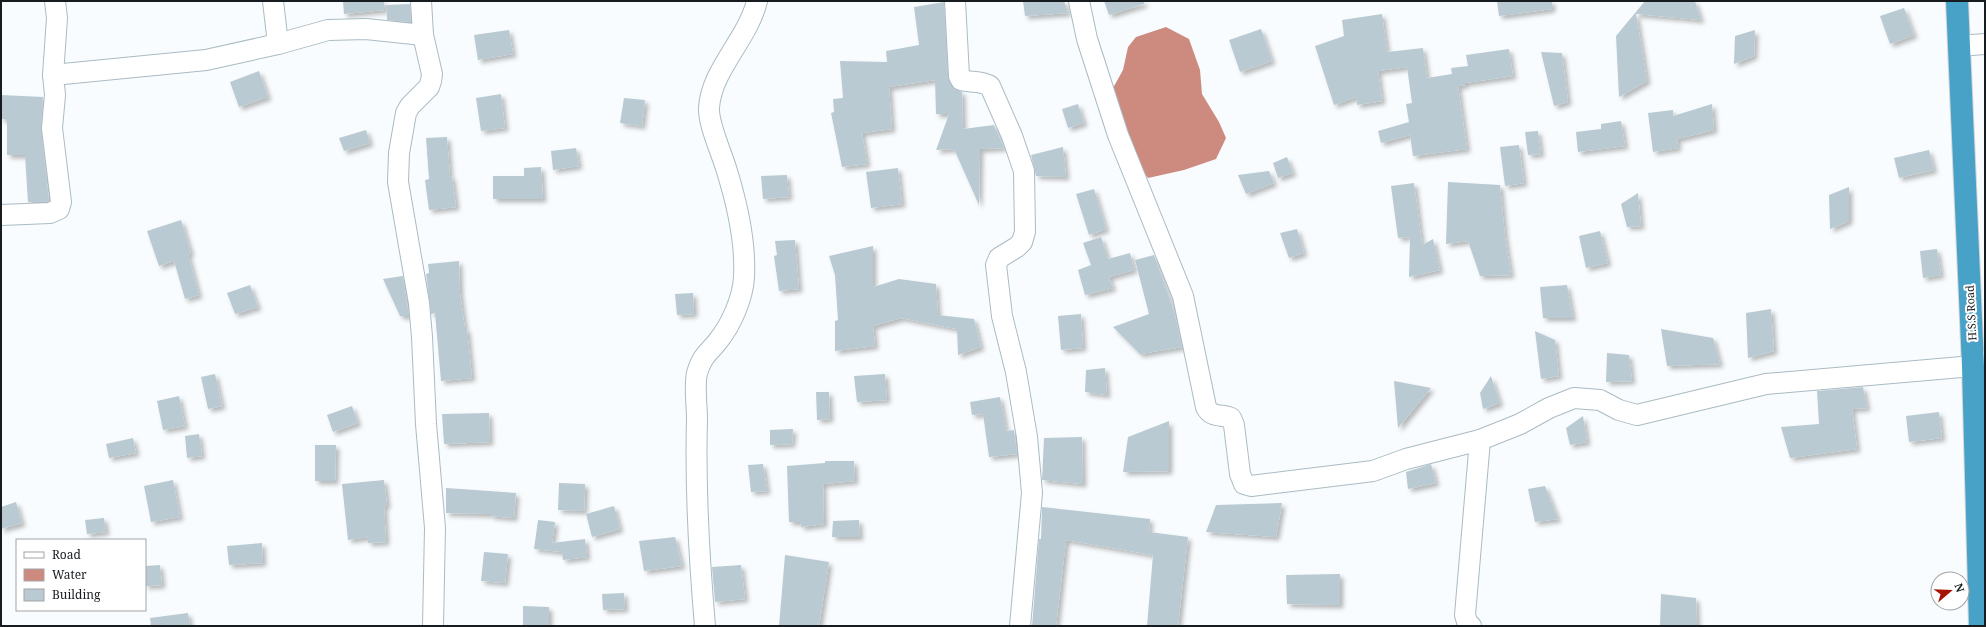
<svg xmlns="http://www.w3.org/2000/svg" width="1986" height="627" font-family="'Noto Serif',serif">
<style>
.water{fill:#cd8a7e}
.building{fill:#b9cad3;filter:url(#shadow)}
.lines{fill:none;stroke-linecap:round;stroke-linejoin:round}
.minor-casing{stroke:#aabbc3;stroke-width:22}
.highway-casing{stroke:#d5d6d7;stroke-width:24}
.minor{stroke:#fff;stroke-width:20}
.highway{stroke:#48a2c7;stroke-width:22}
.labels{text-anchor:middle;stroke-width:4;stroke-linejoin:round;paint-order:stroke}
.street-label{font-size:11px;fill:#161c1f;stroke:#fff}
</style>
<defs>
<filter id="shadow"><feDropShadow dx="3.5" dy="3.5" stdDeviation="2" flood-color="#0004"/></filter>
</defs>
<rect width="100%" height="100%" fill="#f9fcfe"/>
<polygon class="water" points="1166,27 1189,39 1200,70 1202,94 1219,122 1226,138 1216,159 1184,170 1148,178 1129,151 1113,88 1123,70 1128,47 1136,37"/>
<g class="building">
<polygon points="343,1 384,1 384,10 344,14"/>
<polygon points="1023,1 1064,1 1068,13 1025,16"/>
<polygon points="1104,1 1144,1 1144,4 1109,15"/>
<polygon points="1497,1 1552,1 1552,9 1499,16"/>
<polygon points="1645,1 1695,1 1701,20 1636,14 1647,81 1619,97 1616,36"/>
<polygon points="944,2 948,77 954,89 962,92 963,129 994,125 1004,148 980,149 979,205 954,149 936,150 949,114 936,114 935,80 889,87 892,129 862,133 867,164 842,167 831,113 834,112 833,99 843,98 840,61 887,62 886,51 919,45 914,7"/>
<polygon points="410,4 411,22 387,20 386,5"/>
<polygon points="1904,8 1914,35 1890,44 1880,16"/>
<polygon points="1382,14 1387,52 1423,48 1427,78 1452,74 1451,68 1468,66 1466,55 1509,49 1513,76 1465,83 1465,85 1458,86 1467,149 1413,156 1410,135 1381,143 1378,131 1409,122 1406,104 1412,103 1407,67 1378,71 1382,101 1357,105 1356,97 1334,105 1315,46 1344,36 1342,20"/>
<polygon points="1261,29 1272,61 1240,72 1229,40"/>
<polygon points="509,30 513,54 478,60 474,35"/>
<polygon points="1755,30 1754,56 1734,64 1735,36"/>
<polygon points="1541,52 1562,53 1568,102 1554,106"/>
<polygon points="259,71 268,97 239,107 230,82"/>
<polygon points="501,94 505,128 481,131 476,98"/>
<polygon points="1,95 43,97 41,129 49,201 47,202 28,202 25,155 7,155 7,119 1,119"/>
<polygon points="624,98 645,100 642,126 620,123"/>
<polygon points="1078,104 1084,123 1068,128 1062,109"/>
<polygon points="1712,104 1714,130 1677,139 1678,148 1653,152 1648,113 1673,110 1673,116"/>
<polygon points="1621,121 1625,146 1578,152 1576,132 1601,129 1601,124"/>
<polygon points="366,130 370,143 344,151 339,138"/>
<polygon points="1538,131 1541,154 1528,155 1525,132"/>
<polygon points="447,137 450,177 452,176 456,207 429,210 425,180 429,179 426,138"/>
<polygon points="1519,145 1524,183 1505,186 1500,147"/>
<polygon points="1063,147 1066,177 1036,176 1031,155"/>
<polygon points="576,148 579,166 553,170 551,151"/>
<polygon points="1929,150 1934,170 1899,178 1894,158"/>
<polygon points="1287,157 1293,173 1278,178 1273,163"/>
<polygon points="541,167 543,199 493,199 493,176 524,176 524,168"/>
<polygon points="898,168 902,204 871,208 866,172"/>
<polygon points="1269,171 1274,183 1246,194 1238,175"/>
<polygon points="787,175 789,197 763,199 761,176"/>
<polygon points="1448,182 1500,185 1505,237 1511,275 1480,276 1468,241 1446,244"/>
<polygon points="1414,183 1422,245 1433,239 1440,270 1409,277 1410,237 1398,238 1391,186"/>
<polygon points="1849,187 1849,221 1830,229 1829,195"/>
<polygon points="1094,189 1106,229 1089,235 1076,194"/>
<polygon points="1638,193 1641,226 1627,227 1621,204"/>
<polygon points="181,220 191,253 188,254 199,295 185,299 174,261 159,266 147,231"/>
<polygon points="1297,229 1304,253 1289,258 1280,233"/>
<polygon points="1600,231 1608,263 1586,268 1579,236"/>
<polygon points="1101,237 1108,259 1130,253 1134,270 1109,277 1113,288 1085,295 1078,270 1091,265 1083,243"/>
<polygon points="795,240 799,289 779,291 774,256 777,255 775,241"/>
<polygon points="873,246 873,287 899,279 936,284 938,315 974,319 981,347 958,355 957,329 901,318 873,326 875,346 835,351 835,321 838,320 835,275 829,256"/>
<polygon points="1937,249 1941,275 1923,278 1920,251"/>
<polygon points="1154,255 1174,311 1182,347 1140,354 1113,327 1149,314 1135,260"/>
<polygon points="459,261 460,294 465,329 467,329 472,378 441,381 435,313 431,314 426,274 429,273 428,264"/>
<polygon points="403,276 409,316 400,316 383,279"/>
<polygon points="250,285 258,307 235,314 227,293"/>
<polygon points="1567,285 1573,318 1543,318 1540,287"/>
<polygon points="693,293 694,314 677,315 675,294"/>
<polygon points="1771,309 1774,351 1748,358 1746,313"/>
<polygon points="1081,314 1083,348 1061,350 1058,316"/>
<polygon points="1661,329 1713,338 1720,364 1667,366"/>
<polygon points="1535,331 1555,340 1559,376 1541,379"/>
<polygon points="1607,353 1629,355 1632,381 1606,382"/>
<polygon points="1105,368 1107,395 1085,392 1086,370"/>
<polygon points="215,374 222,406 208,409 201,377"/>
<polygon points="885,374 887,400 857,402 854,376"/>
<polygon points="1491,376 1500,403 1483,409 1480,393"/>
<polygon points="1394,381 1431,388 1398,428"/>
<polygon points="1863,387 1867,408 1852,409 1857,449 1790,458 1781,427 1819,424 1817,391"/>
<polygon points="816,392 829,392 830,419 817,420"/>
<polygon points="179,396 185,426 163,430 157,401"/>
<polygon points="1000,397 1006,431 1014,430 1017,454 989,457 983,414 972,415 970,402"/>
<polygon points="352,406 358,423 333,432 327,415"/>
<polygon points="1939,412 1942,438 1909,442 1906,416"/>
<polygon points="489,413 490,442 444,444 442,414"/>
<polygon points="1583,416 1587,442 1570,445 1566,428"/>
<polygon points="1169,421 1169,471 1123,472 1128,437"/>
<polygon points="793,429 792,444 770,445 770,430"/>
<polygon points="199,434 202,456 187,458 185,436"/>
<polygon points="1082,437 1083,484 1042,480 1044,438"/>
<polygon points="133,438 136,453 109,458 106,444"/>
<polygon points="315,445 336,445 335,481 315,481"/>
<polygon points="825,461 854,461 855,481 823,484 824,524 801,527 800,522 789,522 787,466 825,463"/>
<polygon points="763,464 767,491 751,492 748,465"/>
<polygon points="1431,464 1436,483 1408,489 1406,472"/>
<polygon points="173,480 180,517 151,522 144,486"/>
<polygon points="384,480 387,505 384,506 386,542 368,543 368,537 348,540 342,484"/>
<polygon points="559,483 585,484 584,511 558,510"/>
<polygon points="1545,486 1558,519 1535,522 1528,489"/>
<polygon points="446,488 516,493 514,518 491,516 491,514 446,513"/>
<polygon points="16,502 22,523 1,529 1,507"/>
<polygon points="1282,503 1276,537 1206,532 1216,505"/>
<polygon points="614,506 620,529 592,537 586,514"/>
<polygon points="1042,507 1150,519 1149,532 1188,537 1178,626 1147,626 1153,555 1066,540 1056,626 1032,626 1039,539 1041,539"/>
<polygon points="104,518 106,532 87,534 85,520"/>
<polygon points="538,520 555,522 552,543 585,539 587,557 563,560 562,552 534,549"/>
<polygon points="859,520 860,537 832,537 833,521"/>
<polygon points="675,537 682,566 644,571 639,541"/>
<polygon points="262,543 263,563 229,565 227,546"/>
<polygon points="484,552 508,554 505,583 481,581"/>
<polygon points="785,555 829,562 819,626 779,626"/>
<polygon points="160,565 162,585 145,586 145,566"/>
<polygon points="741,565 745,599 715,602 712,567"/>
<polygon points="1340,574 1340,605 1287,604 1286,575"/>
<polygon points="624,593 625,609 603,610 602,594"/>
<polygon points="1661,594 1696,598 1697,626 1660,626"/>
<polygon points="523,606 549,607 549,626 523,626"/>
<polygon points="188,613 190,626 151,626 150,618"/>
</g>
<g class="lines">
<g class="minor-casing">
<g id="minor">
<polyline points="273,1 278,44"/>
<polyline points="421,1 423,35 432,74 431,81 429,87 410,106 406,113 399,153 398,182 419,303 422,337 426,424 435,528 433,626"/>
<path d="M955 1 959 76 961 80C971 83 981 80 990 86L1012 136 1024 171 1025 232 1022 242 1017 247 999 258 996 265 1002 316 1016 372 1027 437 1032 493 1020 626"/>
<path d="M1079 1 1087 39 1118 135 1183 296 1206 407C1211 418 1222 414 1231 418L1234 425 1240 474 1244 484 1251 486 1373 471 1406 459 1480 440 1520 424 1549 408 1574 398 1600 400 1619 410 1637 415 1766 384 1973 366 1985 361"/>
<polyline points="1958,46 1985,44"/>
<polyline points="53,75 57,18 55,1"/>
<polyline points="1,215 50,213 59,209 61,202 52,128 55,95 53,75 206,60 278,44 328,30 366,29 423,35"/>
<path d="M705 626C699 557 695 488 697 419 697 405 694 387 697 373 703 354 708 354 718 341 731 325 743 298 744 277 746 240 737 203 726 168 721 152 708 123 709 108 711 70 748 39 757 1"/>
<polyline points="1471,626 1468,625 1465,615 1480,440"/>
</g>
</g>
<g class="highway-casing">
<polyline id="highway" points="1957,1 1973,366 1980,626"/>
</g>
<use href="#minor" class="minor"/>
<use href="#highway" class="highway"/>
</g>
<g class="labels">
<g class="street-label">
<text transform="translate(1971 313) rotate(-93)" y="4">H.S.S Road</text>
</g>
</g>
<rect width="1986" height="627" fill="none" stroke="#161c1f" stroke-width="4"/>
<rect x="16" y="539" width="130" height="72" fill="#ffffff" stroke="#a2a4a5"/>
<rect x="24" y="552" width="20" height="6" fill="#ffffff" stroke="#a2a4a5"/>
<text x="52" y="559" font-size="12" fill="#161c1f">Road</text>
<rect x="24" y="569" width="20" height="12" fill="#cd8a7e" stroke="#a2a4a5"/>
<text x="52" y="579" font-size="12" fill="#161c1f">Water</text>
<rect x="24" y="589" width="20" height="12" fill="#b9cad3" stroke="#a2a4a5"/>
<text x="52" y="599" font-size="12" fill="#161c1f">Building</text>
<g transform="translate(1950 591) rotate(71)"><circle r="19" fill="#ffffff" stroke="#a2a4a5"/>
<path d="M0-3L7 15L0 10L-7 15Z" fill="#a71406"/>
<text y="-6" font-size="11" font-weight="bold" text-anchor="middle" fill="#161c1f">N</text>
</g>
</svg>
